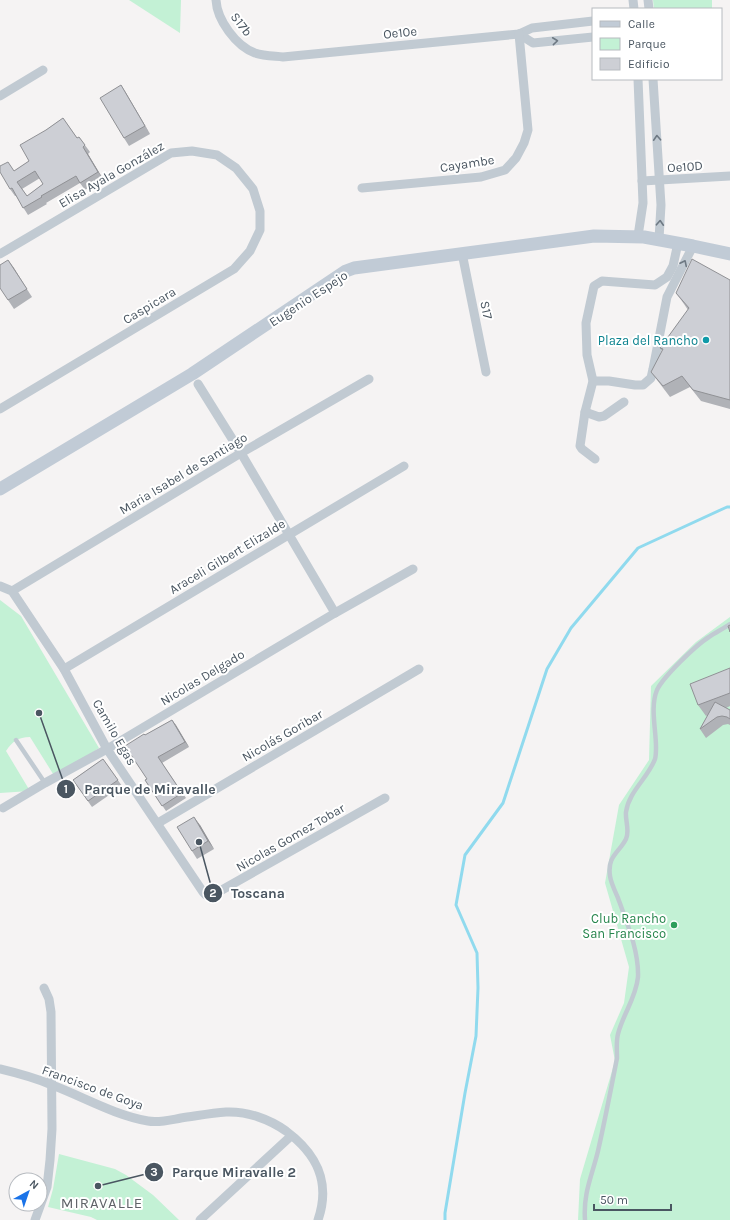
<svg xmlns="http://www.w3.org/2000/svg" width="730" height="1220" font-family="Karla,sans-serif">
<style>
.green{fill:#c3f1d5}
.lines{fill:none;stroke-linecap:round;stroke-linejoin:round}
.stream{stroke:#90daee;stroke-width:3}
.lane{stroke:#c1cad2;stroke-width:4.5}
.street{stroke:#c1cad2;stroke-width:9}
.secondary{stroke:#c1cbd6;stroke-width:13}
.wall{fill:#b0b2b7;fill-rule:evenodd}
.shaded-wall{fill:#909195}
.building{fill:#cdcfd5;stroke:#909195;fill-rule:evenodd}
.oneway{stroke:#6e7983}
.culture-dot{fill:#0f9aa8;stroke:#fff;stroke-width:1.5}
.leisure-dot{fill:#2e9e5b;stroke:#fff;stroke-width:1.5}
.labels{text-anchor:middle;stroke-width:4;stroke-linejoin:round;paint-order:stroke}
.street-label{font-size:13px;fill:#4a5661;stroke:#fff}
.culture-label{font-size:13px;fill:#0d838f;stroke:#fff;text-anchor:end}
.leisure-label{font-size:13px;fill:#27864d;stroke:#fff;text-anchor:end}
.quarter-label{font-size:15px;letter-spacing:1px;fill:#5f6368;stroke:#fff}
.leader{fill:none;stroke:#4a5661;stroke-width:1.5}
.callout-dot{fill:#4a5661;stroke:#fff;stroke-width:1.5}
.mark-label{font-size:12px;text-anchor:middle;font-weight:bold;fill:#fff}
.callout-label{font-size:14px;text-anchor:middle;font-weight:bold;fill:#4a5661;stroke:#fff;stroke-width:4;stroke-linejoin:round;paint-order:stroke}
</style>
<rect width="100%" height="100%" fill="#f5f3f3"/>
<g class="green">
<polygon points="129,0 181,0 180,33"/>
<polygon points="653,0 712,0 712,9 654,9"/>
<path d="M0 600 21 616 99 748 55 777 30 737C18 737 12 742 6 751L30 791 0 793Z"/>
<polygon points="730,617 730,1220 578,1220 580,1179 615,1061 610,1035 624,1003 629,967 605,883 619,805 649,760 651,686 696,642"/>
<polygon points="59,1154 115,1169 126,1175 153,1195 179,1220 97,1220 91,1217 48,1207 53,1189"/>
</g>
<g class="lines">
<polyline class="stream" points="445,1220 445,1213 465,1093 476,1036 478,988 477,953 456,905 465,855 503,803 547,669 571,628 638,548 727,507 730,507"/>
<g class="lane">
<polyline points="16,740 45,783"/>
<path d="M585 1220C583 1193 592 1176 598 1151 605 1120 611 1089 617 1058 617 1049 616 1042 618 1034 623 1014 636 998 638 977 639 951 627 923 618 898 615 891 611 883 610 876 607 856 619 853 626 839 630 831 625 820 626 812 629 791 648 778 655 759 656 756 656 751 656 747 656 729 650 707 657 690 663 677 696 645 709 637 716 632 723 629 730 624"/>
</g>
<g class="street">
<path d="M216 0C217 20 236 46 255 53 264 56 275 56 283 57L519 34 532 28 593 21"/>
<polyline points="633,0 634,9"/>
<polyline points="648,0 649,9"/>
<polyline points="519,34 533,43 593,37"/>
<polyline points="638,79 643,203 638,236"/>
<polyline points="653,79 661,205 659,239"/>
<polyline points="0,96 43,70"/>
<polyline points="642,181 730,176"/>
<polyline points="362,188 481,177 505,170 516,158 524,143 528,130 519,34"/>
<polyline points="462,253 486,372"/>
<polyline points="0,254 171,153 192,151 217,155 236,168 253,189 260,211 260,230 250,251 234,269 0,409"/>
<polyline points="593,381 609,381 635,385 643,385 651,378 653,369 667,297 693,246"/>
<polyline points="198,384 241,453 335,613"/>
<polyline points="585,412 599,417 604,416 624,402"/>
<polyline points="595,459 582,449 580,446 585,412 593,381 587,355 586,323 594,286 602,281 655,285 667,277 673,266 678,243"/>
<polyline points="0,586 12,591 64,669 107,749 203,892 206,895 213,895 385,798"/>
<polyline points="12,591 241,453 369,379"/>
<polyline points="64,669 404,466"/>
<polyline points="3,808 45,783 107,749 335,613 413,569"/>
<polyline points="158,823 419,669"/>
<path d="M0 1069C17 1073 35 1078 52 1085 84 1097 114 1115 148 1121 159 1123 170 1120 181 1118 196 1116 211 1113 226 1112 247 1111 269 1119 286 1131 317 1154 331 1182 318 1220"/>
<polyline points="35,1220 47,1187 50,1160 52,1129 51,1012 49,999 44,988"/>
<polyline points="200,1220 291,1136"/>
</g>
<polyline class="secondary" points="0,489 192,374 346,271 354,268 594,236 644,237 693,246 730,254"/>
</g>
<g class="wall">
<polygon points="121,85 126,93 150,134 129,146 124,138"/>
<path d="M63 118 77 138 79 137 90 152 88 154 103 179 85 190 80 183 46 203 47 204 28 215 16 196H15L10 189 14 171 29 161 46 130ZM40 178 43 184 27 196 22 189Z"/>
<polygon points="8,260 32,297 14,309 8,300"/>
<polygon points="730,280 730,409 701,401 690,387 670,397 651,372 662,351 660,348 688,310 684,304 676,293"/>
<polygon points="730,668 730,706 726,708 730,710 730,725 728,724 723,725 706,738 700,729 708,715 706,716 698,705"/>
<polygon points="172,720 189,747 162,763 186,798 166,811 145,780 147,779 145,735"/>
<polygon points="103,759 122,786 92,807 73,780"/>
<polygon points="200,825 214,849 197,859 192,851"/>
</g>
<g class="shaded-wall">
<polygon points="121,85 126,93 150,134 145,126"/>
<polygon points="83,147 88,154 103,179 98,172"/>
<polygon points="8,260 14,268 32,297 27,289"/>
<polygon points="172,720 176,725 189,747 185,742"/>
<polygon points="194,817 200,825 214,849 208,841"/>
</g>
<g class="building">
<polygon points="121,85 145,126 124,138 100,98"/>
<path d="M63 118 77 138 79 137 85 145 83 147 98 172 80 183 76 176 41 196 42 197 23 208 12 188 10 189 0 172V166L8 162 14 171 29 161 20 145 46 130ZM35 171 43 184 27 196 17 182Z"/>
<polygon points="692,259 730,280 730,400 693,390 682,376 663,386 651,372 663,349 660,348 689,308 676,293"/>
<polygon points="8,260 27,289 8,300 0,288 0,265"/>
<polygon points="730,625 730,632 728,626"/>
<polygon points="730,668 730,693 698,705 690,684"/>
<polygon points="715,702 730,710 730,719 727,717 722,716 717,717 700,729"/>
<polygon points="172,720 185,742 158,757 182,793 162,806 145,780 147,779 125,746 144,734 145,735"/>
<polygon points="103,759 118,780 88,801 73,780"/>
<polygon points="194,817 208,841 192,851 177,827"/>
</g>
<defs><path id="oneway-chevron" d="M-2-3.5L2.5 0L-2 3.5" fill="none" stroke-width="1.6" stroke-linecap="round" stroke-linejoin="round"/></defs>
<g class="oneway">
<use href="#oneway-chevron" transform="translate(555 41) rotate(-6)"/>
<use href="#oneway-chevron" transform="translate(657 138) rotate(-93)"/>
<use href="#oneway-chevron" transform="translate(660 223) rotate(-87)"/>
<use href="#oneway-chevron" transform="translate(684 263) rotate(-64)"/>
</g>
<circle class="culture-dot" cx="706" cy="340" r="4"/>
<circle class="leisure-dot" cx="674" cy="925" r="4"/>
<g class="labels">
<g class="street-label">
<text transform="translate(242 24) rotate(52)" y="5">S17b</text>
<text transform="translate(400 32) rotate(-6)" y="5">Oe10e</text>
<text transform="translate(467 163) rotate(-9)" y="5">Cayambe</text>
<text transform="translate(685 166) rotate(-4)" y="5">Oe10D</text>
<text transform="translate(111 174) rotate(-30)" y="5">Elisa Ayala González</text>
<text transform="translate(308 298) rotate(-33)" y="5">Eugenio Espejo</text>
<text transform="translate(149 305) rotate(-31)" y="5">Caspicara</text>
<text transform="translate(487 310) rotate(78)" y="5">S17</text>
<text transform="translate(183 473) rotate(-31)" y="5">Maria Isabel de Santiago</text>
<text transform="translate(227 556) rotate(-31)" y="5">Araceli Gilbert Elizalde</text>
<text transform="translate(202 677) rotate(-31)" y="5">Nicolas Delgado</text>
<text transform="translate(115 732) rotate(60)" y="5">Camilo Egas</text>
<text transform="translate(282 735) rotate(-30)" y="5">Nicolás Goribar</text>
<text transform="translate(290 837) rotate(-30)" y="5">Nicolas Gomez Tobar</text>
<text transform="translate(93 1087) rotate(20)" y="5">Francisco de Goya</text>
</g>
<g class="culture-label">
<text x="698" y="345">Plaza del Rancho</text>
</g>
<g class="leisure-label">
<text x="666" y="923">Club Rancho<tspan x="666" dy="15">San Francisco</tspan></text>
</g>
<g class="quarter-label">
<text x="102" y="1208">MIRAVALLE</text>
</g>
</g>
<path class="leader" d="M39 713L66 789M199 842L213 893M98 1186L154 1172"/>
<g class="callout-dot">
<circle cx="39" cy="713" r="4"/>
<circle cx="199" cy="842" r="4"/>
<circle cx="98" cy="1186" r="4"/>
<circle cx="66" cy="789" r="10"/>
<circle cx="213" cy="893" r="10"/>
<circle cx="154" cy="1172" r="10"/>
</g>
<g class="mark-label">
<text x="66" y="793">1</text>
<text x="213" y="897">2</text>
<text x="154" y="1176">3</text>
</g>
<g class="callout-label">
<text x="150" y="794">Parque de Miravalle</text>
<text x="258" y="898">Toscana</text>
<text x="234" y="1177">Parque Miravalle 2</text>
</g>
<rect x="592" y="8" width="130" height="72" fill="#ffffff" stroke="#b7bbc0"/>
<rect x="600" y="21" width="20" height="6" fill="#c1cbd6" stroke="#b7bbc0"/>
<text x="628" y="28" font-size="12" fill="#4a5661">Calle</text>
<rect x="600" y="38" width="20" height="12" fill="#c3f1d5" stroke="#b7bbc0"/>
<text x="628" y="48" font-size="12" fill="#4a5661">Parque</text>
<rect x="600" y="58" width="20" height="12" fill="#cdcfd5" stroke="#b7bbc0"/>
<text x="628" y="68" font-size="12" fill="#4a5661">Edificio</text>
<g transform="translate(28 1192) rotate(40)"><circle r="19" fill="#ffffff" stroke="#b7bbc0"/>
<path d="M0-3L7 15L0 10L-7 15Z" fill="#1a73e8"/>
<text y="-6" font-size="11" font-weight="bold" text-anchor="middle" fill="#4a5661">N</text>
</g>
<path d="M594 1204v6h77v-6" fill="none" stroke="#4a5661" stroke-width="2"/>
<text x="600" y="1204" font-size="12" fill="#4a5661" stroke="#ffffff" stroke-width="3" paint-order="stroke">50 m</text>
</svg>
